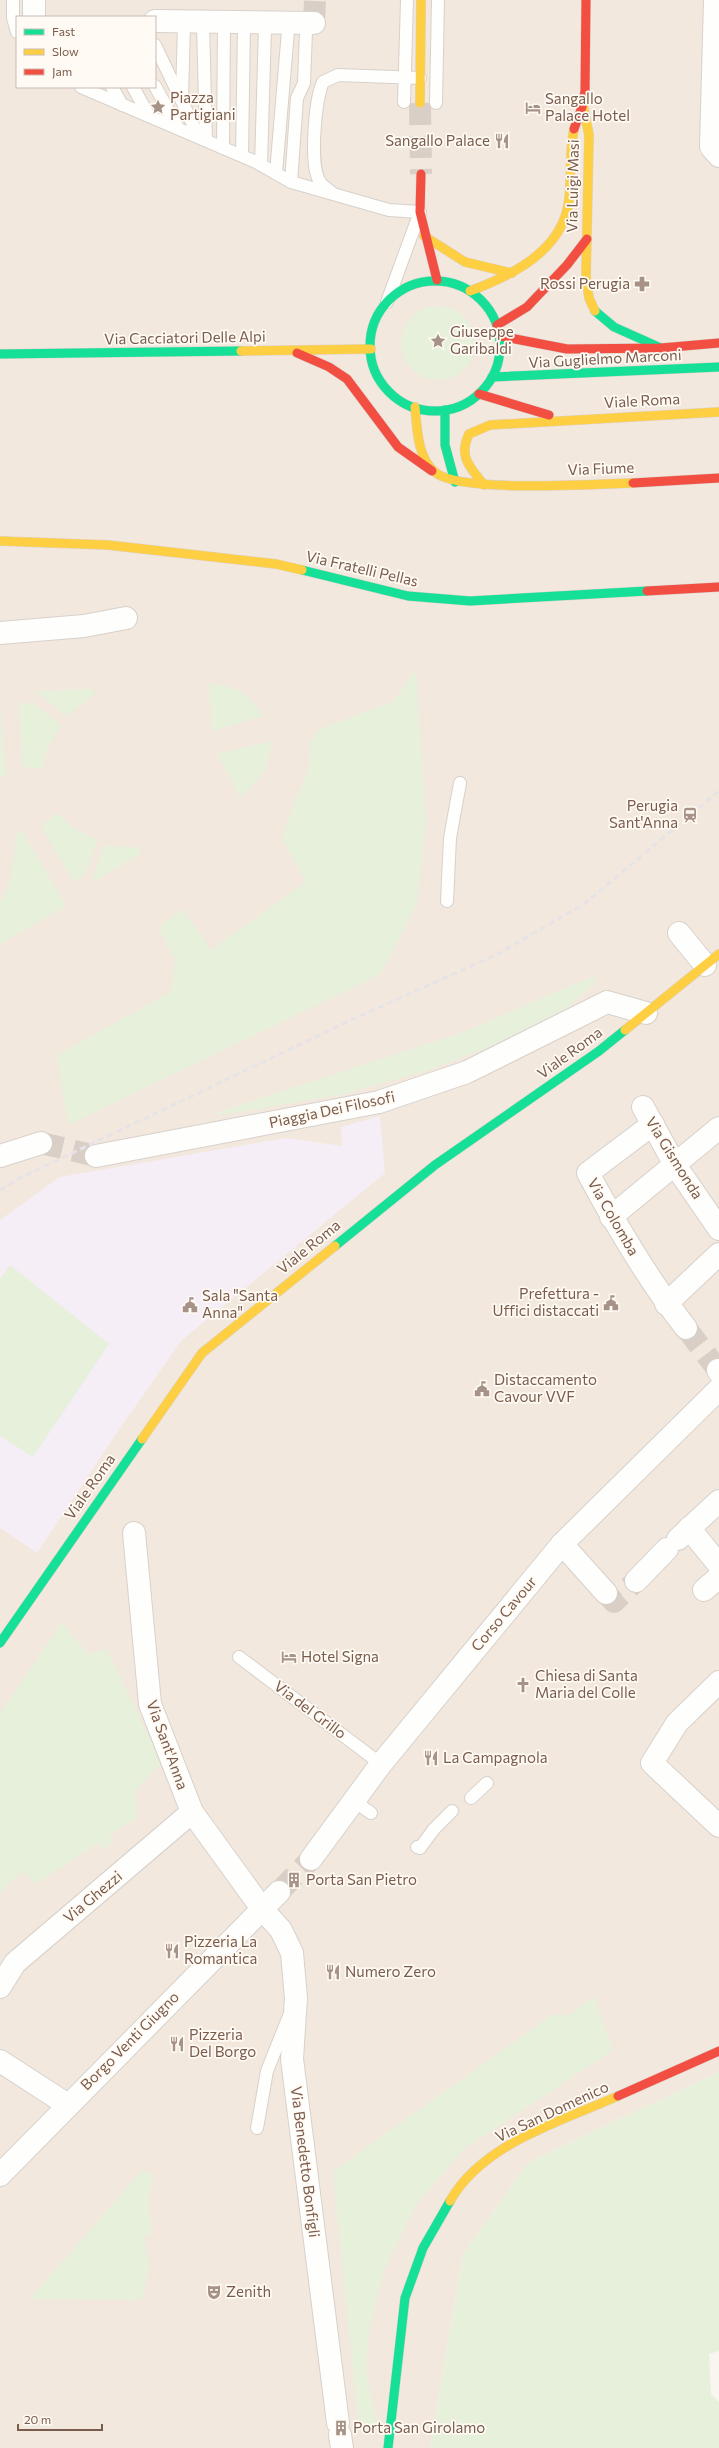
<svg xmlns="http://www.w3.org/2000/svg" width="719" height="2448" font-family="Commissioner,sans-serif">
<style>
.residential{fill:#f2e8de;fill-rule:evenodd}
.education{fill:#f6eef6}
.green{fill:#e7f0db}
.lines{fill:none;stroke-linecap:round;stroke-linejoin:round}
.street-tunnel{stroke:#d9cfc7;stroke-width:22;stroke-dasharray:22 11;stroke-linecap:butt}
.secondary-tunnel{stroke:#d9cfc7;stroke-width:22;stroke-dasharray:22 11;stroke-linecap:butt}
.lane-casing{stroke:#d7d1cb;stroke-width:14}
.street-casing{stroke:#d7d1cb;stroke-width:24}
.fast-casing{stroke:#d9d2cb;stroke-width:10}
.slow-casing{stroke:#d9d2cb;stroke-width:10}
.jam-casing{stroke:#d9d2cb;stroke-width:10}
.lane{stroke:#fefefd;stroke-width:12}
.street{stroke:#fefefd;stroke-width:22}
.fast{stroke:#16e098;stroke-width:9}
.slow{stroke:#ffcf43;stroke-width:9}
.jam{stroke:#f24e42;stroke-width:9}
.rail{stroke:#e6e3e7;stroke-width:3;stroke-dasharray:6 4;stroke-linecap:butt}
.labels{text-anchor:middle;stroke-width:3.5;stroke-linejoin:round;paint-order:stroke}
.poi-label{font-size:15px;fill:#7a5c4d;stroke:#fffaf3;text-anchor:start}
.street-label{font-size:15px;fill:#7a5c4d;stroke:#fffaf3}
</style>
<rect width="100%" height="100%" fill="#f9f5f0"/>
<path class="residential" d="M0 0H719V2072L529 2162 463 2254 430 2448H0ZM17 17H155V87H17Z"/>
<polygon class="education" points="380,1116 385,1173 181,1341 116,1434 37,1553 0,1528 0,1220 60,1177 286,1138 342,1146 341,1127"/>
<g class="green">
<circle cx="438" cy="343" r="37"/>
<polygon points="416,669 426,822 417,904 381,974 68,1125 57,1055 171,992 175,960 158,927 183,909 211,950 306,882 282,838 295,800 308,772 310,742 318,730 394,701"/>
<path d="M209 683C236 688 248 691 263 716L212 731Z"/>
<polygon points="91,689 96,693 67,716 35,691"/>
<polygon points="33,703 62,725 47,749 43,769 22,767 19,704"/>
<polygon points="0,705 6,776 0,777"/>
<path d="M270 741C270 770 261 778 240 797L217 754Z"/>
<polygon points="58,813 73,828 98,840 85,874 73,881 41,826"/>
<polygon points="22,831 66,906 0,944 0,903 8,888 14,858 16,835"/>
<polygon points="104,845 141,848 139,855 91,883"/>
<polygon points="594,976 596,982 562,1013 499,1043 429,1070 340,1095 234,1113 212,1114 461,1033"/>
<polygon points="10,1265 109,1344 33,1457 0,1436 0,1279"/>
<polygon points="62,1622 88,1654 107,1649 161,1763 135,1791 137,1818 109,1835 113,1840 104,1850 98,1843 36,1884 23,1871 0,1893 0,1714"/>
<polygon points="594,1997 613,2050 464,2149 415,2206 384,2271 369,2331 366,2369 378,2427 359,2432 333,2171 552,2015 569,2015"/>
<polygon points="719,2072 719,2351 709,2354 711,2394 719,2402 719,2448 430,2448 463,2254 529,2162"/>
<polygon points="142,2170 153,2175 148,2202 152,2234 144,2236 149,2266 142,2300 30,2299"/>
</g>
<g class="lines">
<g class="street-tunnel">
<polyline points="314,23 315,0"/>
<polyline points="41,1143 96,1156"/>
<polyline points="686,1328 718,1370"/>
<polyline points="606,1593 614,1602 636,1581"/>
<polyline points="279,1892 311,1859"/>
</g>
<polyline class="secondary-tunnel" points="420,103 421,174"/>
<g class="lane-casing">
<g id="lane">
<polyline points="13,0 13,18 17,32"/>
<polyline points="203,24 206,140"/>
<polyline points="155,45 199,137"/>
<polyline points="155,86 178,128"/>
<polyline points="81,87 256,162 291,182 389,210 420,212 387,302"/>
<polyline points="112,87 122,105"/>
<polyline points="133,87 149,116"/>
<polyline points="182,98 184,23"/>
<polyline points="404,102 407,0"/>
<polyline points="436,103 438,0"/>
<polyline points="223,148 224,24"/>
<polyline points="242,155 244,25"/>
<polyline points="261,165 265,27"/>
<polyline points="276,173 288,31"/>
<polyline points="291,182 297,98 304,83 306,32"/>
<path d="M331 192C328 189 322 186 320 182 309 166 315 99 323 82L338 75 420 78"/>
<polyline points="447,901 450,838 460,783"/>
<polyline points="239,1657 381,1764"/>
<polyline points="471,1798 487,1783"/>
<polyline points="354,1801 371,1813"/>
<polyline points="417,1847 420,1848 434,1829 452,1811"/>
<polyline points="257,2128 267,2071 289,2016"/>
</g>
</g>
<g class="street-casing">
<g id="street">
<polyline points="715,0 711,147 719,156"/>
<polyline points="34,17 34,0"/>
<polyline points="155,21 314,23"/>
<polyline points="0,633 84,626 126,618"/>
<polyline points="679,933 705,965"/>
<polyline points="643,1107 675,1165 719,1229"/>
<path d="M653 1124 588 1173C617 1227 648 1280 686 1328"/>
<polyline points="0,1156 41,1143"/>
<polyline points="96,1156 379,1102 467,1072 607,1002 646,1013"/>
<polyline points="611,1217 719,1128"/>
<polyline points="666,1304 719,1254"/>
<polyline points="718,1370 719,1372"/>
<polyline points="689,1528 719,1565"/>
<polyline points="134,1533 150,1704 192,1812 263,1910 281,1930 292,1953 296,1998 292,2059 338,2423"/>
<polyline points="678,1539 719,1501"/>
<polyline points="562,1544 606,1593"/>
<polyline points="636,1581 667,1549"/>
<polyline points="704,1590 719,1577"/>
<polyline points="719,1682 677,1723 652,1763 719,1826"/>
<polyline points="311,1859 381,1764 562,1544 719,1389"/>
<polyline points="0,1987 15,1963 192,1812"/>
<polyline points="0,2061 68,2105"/>
<polyline points="0,2175 279,1892"/>
<polyline points="340,2435 342,2448"/>
</g>
</g>
<g class="fast-casing">
<g id="fast">
<circle cx="435" cy="346" r="65"/>
<polyline points="595,311 614,327 661,348"/>
<polyline points="0,354 241,351"/>
<polyline points="492,377 719,367"/>
<polyline points="445,410 445,445 455,482"/>
<polyline points="302,570 408,596 470,601 647,591"/>
<polyline points="335,1246 435,1165 599,1051 625,1030"/>
<polyline points="0,1643 142,1439"/>
<polyline points="388,2448 405,2298 423,2248 450,2201"/>
</g>
</g>
<g class="slow-casing">
<g id="slow">
<polyline points="420,103 421,0"/>
<polyline points="583,105 589,135 586,276 589,298 595,311"/>
<polyline points="424,236 465,262 512,273"/>
<path d="M470 291C513 275 564 250 569 199 572 176 569 152 574 129"/>
<polyline points="241,351 371,349"/>
<path d="M415 407C417 427 417 459 436 473 462 493 596 484 633 483"/>
<path d="M484 485C470 467 458 457 469 434L490 425 719 412"/>
<polyline points="0,541 108,545 276,564 302,570"/>
<polyline points="625,1030 719,954"/>
<polyline points="142,1439 202,1353 335,1246"/>
<path d="M450 2201C483 2143 560 2122 618 2096"/>
</g>
</g>
<g class="jam-casing">
<g id="jam">
<polyline points="574,129 582,107 585,91 586,0"/>
<polyline points="421,174 420,212 437,280"/>
<polyline points="497,325 527,307 567,265 587,239"/>
<polyline points="500,336 567,349 661,348 719,343"/>
<polyline points="297,353 329,367 347,379 398,447 432,471"/>
<polyline points="479,394 549,415"/>
<polyline points="633,483 719,478"/>
<polyline points="647,591 719,587"/>
<polyline points="618,2096 719,2051"/>
</g>
</g>
<use href="#lane" class="lane"/>
<use href="#street" class="street"/>
<use href="#fast" class="fast"/>
<use href="#slow" class="slow"/>
<use href="#jam" class="jam"/>
<polyline class="rail" points="0,1190 20,1178 351,1020 498,954 584,904 719,791"/>
</g>
<defs>
<g id="sight-bare" transform="scale(1.2)"><path d="M0-6L1.8-2.2L6-1.7L2.9 1.2L3.7 5.4L0 3.3L-3.7 5.4L-2.9 1.2L-6-1.7L-1.8-2.2Z" fill="#a69286" stroke="#fffaf3" stroke-width="2.5" paint-order="stroke"/></g>
<g id="hotel-bare" transform="scale(1.2)"><path d="M-6-4.5h1.5V1H6V5H4.5V3h-9V5H-6ZM-4 0a1.8 1.8 0 1 1 3.6 0ZM.5 0V-2.5h3Q6-2.5 6 0Z" fill="#a69286" stroke="#fffaf3" stroke-width="2.5" paint-order="stroke"/></g>
<g id="restaurant-bare" transform="scale(1.2)"><path d="M-5-6h1v4h1v-4h1v4h1v-4h1v5L-1.5 .5V6h-2V.5L-5-1ZM5-6V6H3V1.5H1.5Q1.5-4 5-6Z" fill="#a69286" stroke="#fffaf3" stroke-width="2.5" paint-order="stroke"/></g>
<g id="pharmacy-bare" transform="scale(1.2)"><path d="M-2-6h4v4h4v4h-4v4h-4v-4h-4v-4h4Z" fill="#a69286" stroke="#fffaf3" stroke-width="2.5" paint-order="stroke"/></g>
<g id="station-bare" transform="scale(1.2)"><path d="M-3-6H3Q5-6 5-4V2Q5 4 3 4L4.5 6H3L1.5 4h-3L-3 6H-4.5L-3 4Q-5 4-5 2V-4Q-5-6-3-6ZM-3.5-4v3h7v-3ZM-3.5 1v1.5H-2V1ZM2 1v1.5H3.5V1Z" fill="#a69286" stroke="#fffaf3" stroke-width="2.5" paint-order="stroke"/></g>
<g id="civic-bare" transform="scale(1.2)"><path d="M-.6-6.5H3V-4.5H.6V-3L4-1V1h2V6H-6V1h2V-1L-.6-3ZM-1.2 2.5V6h2.4V2.5Z" fill="#a69286" stroke="#fffaf3" stroke-width="2.5" paint-order="stroke"/></g>
<g id="church-bare" transform="scale(1.2)"><path d="M-1.2-6h2.4v3.5h3.3v2.4h-3.3V6h-2.4V-.1h-3.3v-2.4h3.3Z" fill="#a69286" stroke="#fffaf3" stroke-width="2.5" paint-order="stroke"/></g>
<g id="building-bare" transform="scale(1.2)"><path d="M-4-6H4V6H1V3H-1V6H-4ZM-2.5-4.3h1.7v1.8h-1.7ZM.8-4.3h1.7v1.8H.8ZM-2.5-1h1.7V.8h-1.7ZM.8-1h1.7V.8H.8Z" fill="#a69286" stroke="#fffaf3" stroke-width="2.5" paint-order="stroke"/></g>
<g id="theatre-bare" transform="scale(1.2)"><path d="M-5-5.5Q0-4 5-5.5V0Q5 5 0 6Q-5 5-5 0ZM-3.3-2.5H-1v1.5H-3.3ZM1-2.5H3.3v1.5H1ZM-2.8 1Q0 5.5 2.8 1Z" fill="#a69286" stroke="#fffaf3" stroke-width="2.5" paint-order="stroke"/></g>
</defs>
<g fill-rule="evenodd">
<use href="#sight-bare" x="158" y="107"/>
<use href="#hotel-bare" x="533" y="108"/>
<use href="#restaurant-bare" x="502" y="141"/>
<use href="#pharmacy-bare" x="642" y="284"/>
<use href="#sight-bare" x="438" y="341"/>
<use href="#station-bare" x="690" y="815"/>
<use href="#civic-bare" x="611" y="1303"/>
<use href="#civic-bare" x="190" y="1305"/>
<use href="#civic-bare" x="482" y="1389"/>
<use href="#hotel-bare" x="289" y="1657"/>
<use href="#church-bare" x="523" y="1685"/>
<use href="#restaurant-bare" x="431" y="1758"/>
<use href="#building-bare" x="294" y="1880"/>
<use href="#restaurant-bare" x="172" y="1951"/>
<use href="#restaurant-bare" x="333" y="1972"/>
<use href="#restaurant-bare" x="177" y="2044"/>
<use href="#theatre-bare" x="214" y="2292"/>
<use href="#building-bare" x="341" y="2428"/>
</g>
<g class="labels">
<g class="poi-label">
<text x="170" y="103">Piazza<tspan x="170" dy="17">Partigiani</tspan></text>
<text x="545" y="104">Sangallo<tspan x="545" dy="17">Palace Hotel</tspan></text>
<text x="490" y="146" text-anchor="end">Sangallo Palace</text>
<text x="630" y="289" text-anchor="end">Rossi Perugia</text>
<text x="450" y="337">Giuseppe<tspan x="450" dy="17">Garibaldi</tspan></text>
<text x="678" y="811" text-anchor="end">Perugia<tspan x="678" dy="17">Sant'Anna</tspan></text>
<text x="599" y="1299" text-anchor="end">Prefettura -<tspan x="599" dy="17">Uffici distaccati</tspan></text>
<text x="202" y="1301">Sala "Santa<tspan x="202" dy="17">Anna"</tspan></text>
<text x="494" y="1385">Distaccamento<tspan x="494" dy="17">Cavour VVF</tspan></text>
<text x="301" y="1662">Hotel Signa</text>
<text x="535" y="1681">Chiesa di Santa<tspan x="535" dy="17">Maria del Colle</tspan></text>
<text x="443" y="1763">La Campagnola</text>
<text x="306" y="1885">Porta San Pietro</text>
<text x="184" y="1947">Pizzeria La<tspan x="184" dy="17">Romantica</tspan></text>
<text x="345" y="1977">Numero Zero</text>
<text x="189" y="2040">Pizzeria<tspan x="189" dy="17">Del Borgo</tspan></text>
<text x="226" y="2297">Zenith</text>
<text x="353" y="2433">Porta San Girolamo</text>
</g>
<g class="street-label">
<text transform="translate(573 186) rotate(-89)" y="5">Via Luigi Masi</text>
<text transform="translate(185 338) rotate(-1)" y="5">Via Cacciatori Delle Alpi</text>
<text transform="translate(605 359) rotate(-3)" y="5">Via Guglielmo Marconi</text>
<text transform="translate(642 401) rotate(-3)" y="5">Viale Roma</text>
<text transform="translate(601 469) rotate(-2)" y="5">Via Fiume</text>
<text transform="translate(362 569) rotate(13)" y="5">Via Fratelli Pellas</text>
<text transform="translate(570 1053) rotate(-36)" y="5">Viale Roma</text>
<text transform="translate(332 1110) rotate(-12)" y="5">Piaggia Dei Filosofi</text>
<text transform="translate(674 1158) rotate(58)" y="5">Via Gismonda</text>
<text transform="translate(613 1217) rotate(60)" y="5">Via Colomba</text>
<text transform="translate(309 1247) rotate(-39)" y="5">Viale Roma</text>
<text transform="translate(90 1487) rotate(-55)" y="5">Viale Roma</text>
<text transform="translate(504 1614) rotate(-50)" y="5">Corso Cavour</text>
<text transform="translate(310 1710) rotate(37)" y="5">Via del Grillo</text>
<text transform="translate(167 1745) rotate(70)" y="5">Via Sant'Anna</text>
<text transform="translate(93 1897) rotate(-40)" y="5">Via Ghezzi</text>
<text transform="translate(130 2041) rotate(-45)" y="5">Borgo Venti Giugno</text>
<text transform="translate(552 2112) rotate(-25)" y="5">Via San Domenico</text>
<text transform="translate(305 2162) rotate(83)" y="5">Via Benedetto Bonfigli</text>
</g>
</g>
<rect x="16" y="16" width="140" height="72" fill="#fffaf3" stroke="#cabbb1"/>
<rect x="24" y="29" width="20" height="6" fill="#16e098" stroke="#cabbb1"/>
<text x="52" y="36" font-size="12" fill="#7a5c4d">Fast</text>
<rect x="24" y="49" width="20" height="6" fill="#ffcf43" stroke="#cabbb1"/>
<text x="52" y="56" font-size="12" fill="#7a5c4d">Slow</text>
<rect x="24" y="69" width="20" height="6" fill="#f24e42" stroke="#cabbb1"/>
<text x="52" y="76" font-size="12" fill="#7a5c4d">Jam</text>
<path d="M18 2424v6h84v-6" fill="none" stroke="#7a5c4d" stroke-width="2"/>
<text x="24" y="2424" font-size="12" fill="#7a5c4d" stroke="#fffaf3" stroke-width="3" paint-order="stroke">20 m</text>
</svg>
